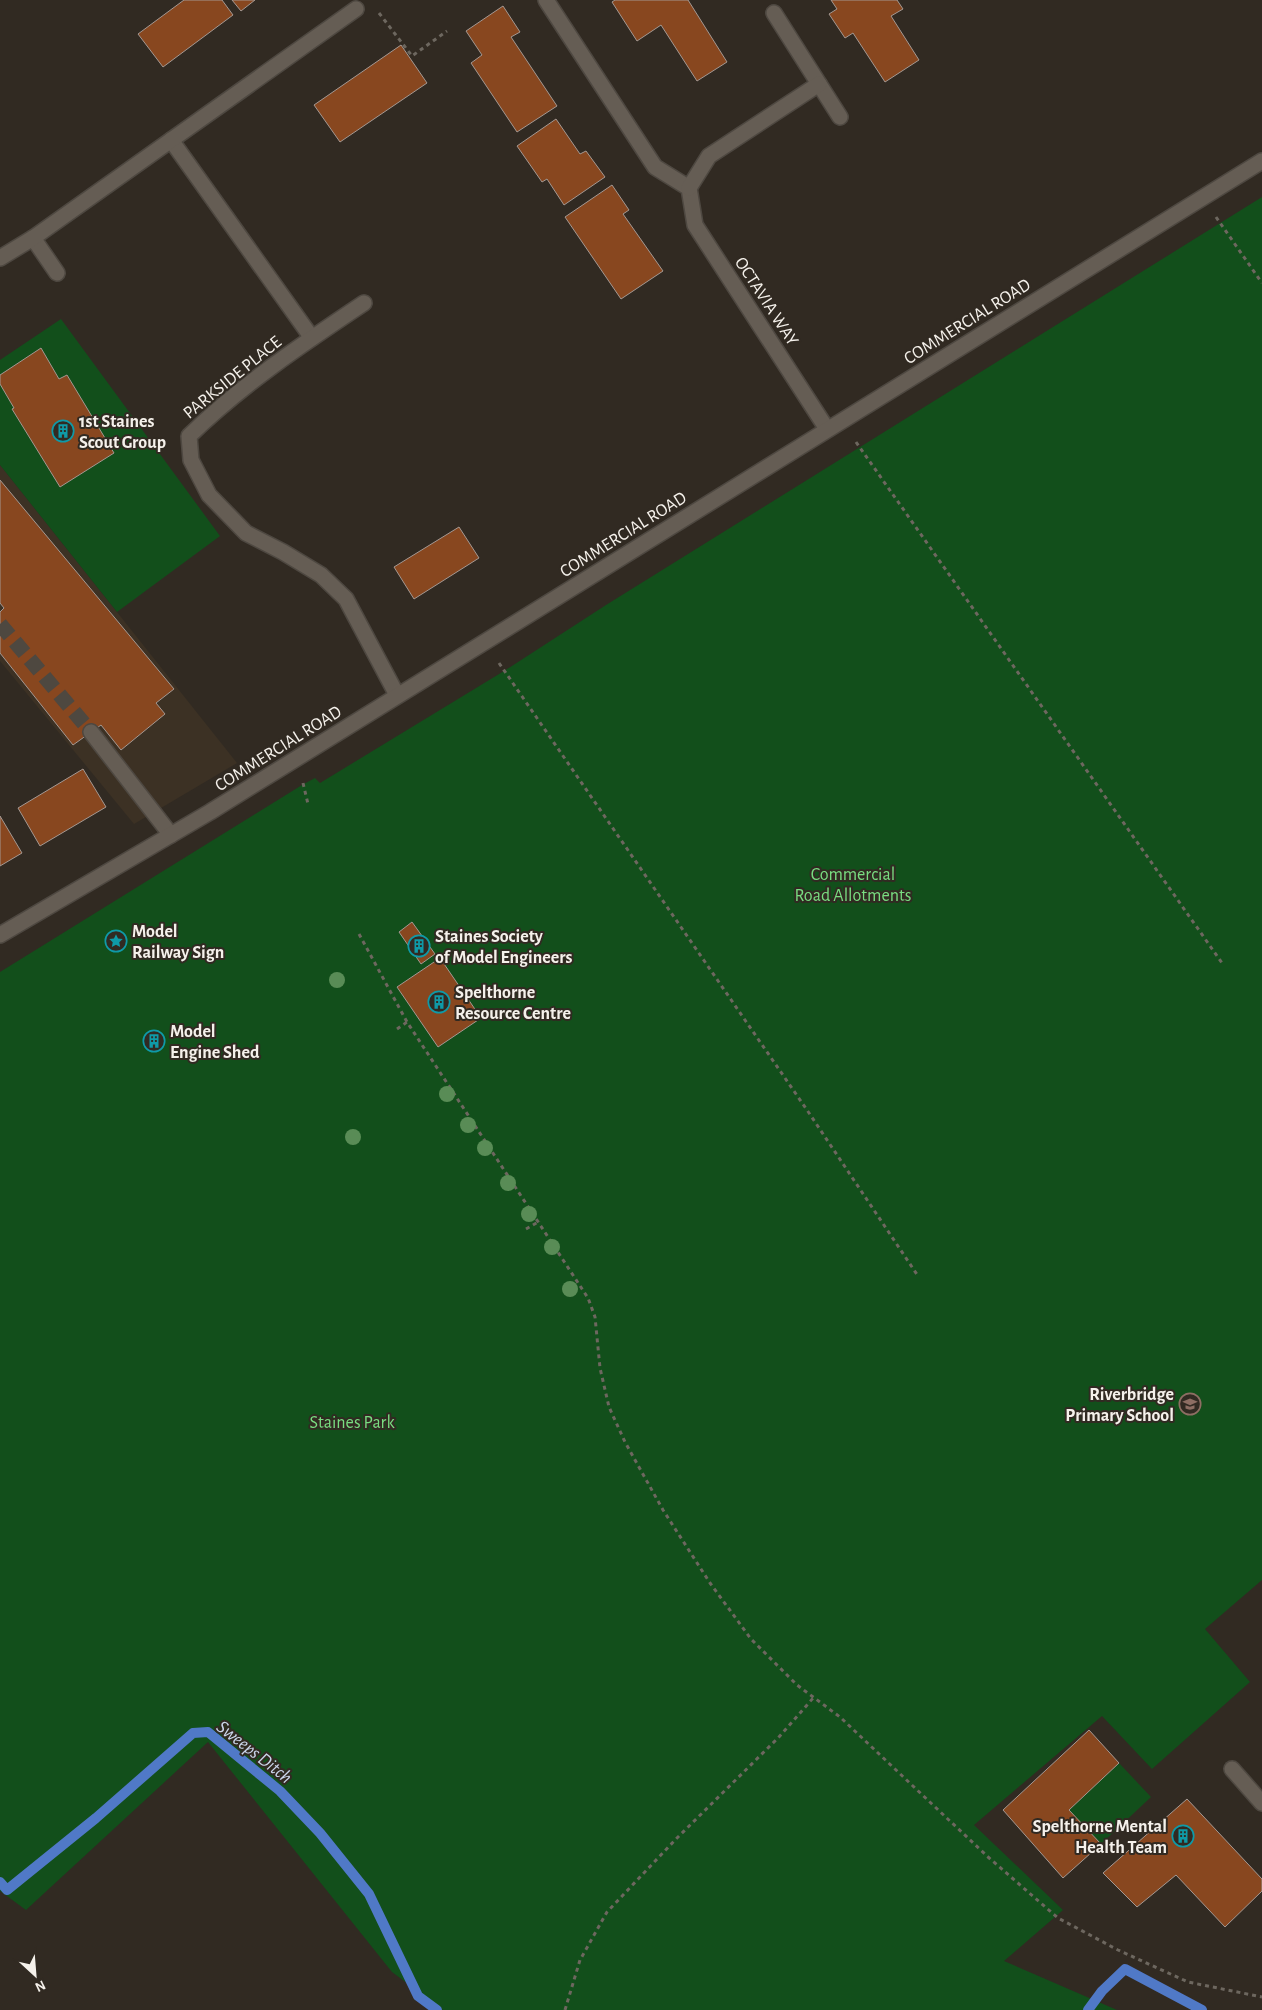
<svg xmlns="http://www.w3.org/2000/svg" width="1262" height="2010" font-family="'Alegreya Sans',sans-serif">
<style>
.built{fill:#3c3124}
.green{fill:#124f1b}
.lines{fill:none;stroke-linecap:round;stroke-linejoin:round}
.stream{stroke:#5079c7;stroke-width:10}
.building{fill:#88471f;stroke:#a49892}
.minor-tunnel{stroke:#4e4840;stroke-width:15;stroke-dasharray:15 8;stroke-linecap:butt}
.minor-casing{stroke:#4e4841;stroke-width:18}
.path{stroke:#6d675f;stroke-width:3;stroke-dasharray:4 4;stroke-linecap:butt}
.minor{stroke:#655d54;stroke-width:15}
.tree{fill:#598c56}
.labels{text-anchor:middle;stroke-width:4;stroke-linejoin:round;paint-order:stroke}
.street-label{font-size:18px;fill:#f5f1eb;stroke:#312a22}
.poi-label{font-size:18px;font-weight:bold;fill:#f5f1eb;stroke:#312a22;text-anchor:start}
.park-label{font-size:18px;fill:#79dd81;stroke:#312a22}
.water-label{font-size:19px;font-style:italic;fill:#cbd6eb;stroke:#312a22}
</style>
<rect width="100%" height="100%" fill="#312a22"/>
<polygon class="built" points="0,465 237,763 134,824 0,661"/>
<g class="green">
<polygon points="1262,197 1262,1580 1205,1629 1250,1682 1152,1769 1102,1716 974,1825 1063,1910 1004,1961 1117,2010 443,2010 392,1972 208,1742 26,1910 0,1891 0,972 302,785 315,778 320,783 504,671 606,605"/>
<polygon points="61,319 220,536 117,612 0,465 0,360"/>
<polygon points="1119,1763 1151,1797 1101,1844 1069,1810"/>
</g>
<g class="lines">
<g class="stream">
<polyline points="0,1882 7,1890 96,1818 193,1733 208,1732 280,1791 320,1833 369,1894 418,1996 437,2010"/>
<polyline points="1088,2010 1102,1991 1125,1969 1202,2010"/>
</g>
</g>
<g class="building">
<polygon points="184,0 222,0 233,15 163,67 138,34"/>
<polygon points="232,0 255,0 241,11"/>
<polygon points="615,0 688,0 727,62 697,81 661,25 637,41 612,2"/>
<polygon points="831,0 897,0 903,9 891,16 919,60 885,82 853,33 845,38 829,14 837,9"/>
<polygon points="503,6 520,32 511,37 557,106 517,132 471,63 482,55 466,31"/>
<polygon points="401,45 427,83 340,142 314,105"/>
<polygon points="556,119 580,154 586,151 605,177 564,205 547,179 542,182 517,146"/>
<polygon points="612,185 629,210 623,214 663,271 621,299 565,217"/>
<polygon points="41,348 59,379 67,375 114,453 60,487 12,409 14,408 0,384 0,375"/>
<polygon points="0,480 174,689 156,703 165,714 121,750 101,725 73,745 0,653 0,612 4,608 0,603"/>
<polygon points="459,527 479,558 414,599 394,567"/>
<polygon points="83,769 106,807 40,846 18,808"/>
<polygon points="0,816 22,853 0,866"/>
<polygon points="412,922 435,954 421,964 399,932"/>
<polygon points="440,958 481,1018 438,1047 397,987"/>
<polygon points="149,1035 161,1039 160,1045 148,1042"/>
<polygon points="1089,1730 1119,1763 1069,1810 1101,1844 1063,1878 1003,1810"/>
<polygon points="1187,1799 1262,1879 1262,1891 1225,1927 1176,1875 1137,1907 1103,1873"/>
</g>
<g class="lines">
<polyline class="minor-tunnel" points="0,624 91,732"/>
<g class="minor-casing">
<g id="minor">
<polyline points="546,0 655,167 689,188 695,225 827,429"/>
<polyline points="774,13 840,117"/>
<polyline points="171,140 312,338"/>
<polyline points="689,188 709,156 819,84"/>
<polyline points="33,238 57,273"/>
<polyline points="0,258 33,238 356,9"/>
<path d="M364 303C304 343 241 385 189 436L191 460 209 495 246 533 283 552 321 575 346 599 397 695"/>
<polyline points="91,732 171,835"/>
<polyline points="0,935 210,812 1262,161"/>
<polyline points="1232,1769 1262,1803"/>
</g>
</g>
<g class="path">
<polyline points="379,13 412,56 447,31"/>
<polyline points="1216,217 1262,283"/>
<polyline points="856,442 1222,963"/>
<polyline points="499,663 807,1110 918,1276"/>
<polyline points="303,783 308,804"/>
<polyline points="359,934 407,1022 588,1298 595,1317 600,1368 609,1407 625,1442 663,1510 710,1583 751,1639 797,1685 840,1717 988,1857 1058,1918 1118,1950 1188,1982 1262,1997"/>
<polyline points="397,1029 407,1022"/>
<polyline points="526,1229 540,1221"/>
<polyline points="565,2010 580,1960 607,1912 676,1839 778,1738 814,1697"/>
</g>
<use href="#minor" class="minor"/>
</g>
<g class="tree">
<circle cx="337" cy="980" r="8"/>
<circle cx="447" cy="1094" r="8"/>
<circle cx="468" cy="1125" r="8"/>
<circle cx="353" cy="1137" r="8"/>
<circle cx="485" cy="1148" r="8"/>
<circle cx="508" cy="1183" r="8"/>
<circle cx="529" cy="1214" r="8"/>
<circle cx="552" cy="1247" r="8"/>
<circle cx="570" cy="1289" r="8"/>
</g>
<defs>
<g id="building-ring" transform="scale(1.125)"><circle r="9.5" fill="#312a22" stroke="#0f9aa8" stroke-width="1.5"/><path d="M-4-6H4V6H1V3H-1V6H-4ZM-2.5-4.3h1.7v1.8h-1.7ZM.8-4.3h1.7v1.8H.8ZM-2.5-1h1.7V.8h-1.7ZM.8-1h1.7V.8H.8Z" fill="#0f9aa8"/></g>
<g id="sight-ring" transform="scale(1.125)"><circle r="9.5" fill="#312a22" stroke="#0f9aa8" stroke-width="1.5"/><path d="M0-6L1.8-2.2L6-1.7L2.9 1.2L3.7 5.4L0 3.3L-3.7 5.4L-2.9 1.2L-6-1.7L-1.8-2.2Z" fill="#0f9aa8"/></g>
<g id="school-ring" transform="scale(1.125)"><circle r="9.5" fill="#312a22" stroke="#8d6e63" stroke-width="1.5"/><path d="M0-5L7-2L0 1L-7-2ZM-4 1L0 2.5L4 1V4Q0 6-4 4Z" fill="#8d6e63"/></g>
</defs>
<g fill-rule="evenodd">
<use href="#building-ring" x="63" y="431"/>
<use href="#sight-ring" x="116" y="941"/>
<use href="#building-ring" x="419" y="946"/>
<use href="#building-ring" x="439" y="1002"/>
<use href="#building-ring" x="154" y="1041"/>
<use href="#school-ring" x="1190" y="1404"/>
<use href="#building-ring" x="1183" y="1836"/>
</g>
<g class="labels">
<g class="street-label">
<text transform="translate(767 301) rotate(57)" y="6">OCTAVIA WAY</text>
<text transform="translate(967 321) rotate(-32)" y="6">COMMERCIAL ROAD</text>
<text transform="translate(232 377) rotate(-39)" y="6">PARKSIDE PLACE</text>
<text transform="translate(623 534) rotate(-32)" y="6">COMMERCIAL ROAD</text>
<text transform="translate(278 748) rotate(-32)" y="6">COMMERCIAL ROAD</text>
</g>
<g class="poi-label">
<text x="79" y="427">1st Staines<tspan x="79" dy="21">Scout Group</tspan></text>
<text x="132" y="937">Model<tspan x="132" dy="21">Railway Sign</tspan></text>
<text x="435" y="942">Staines Society<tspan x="435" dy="21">of Model Engineers</tspan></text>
<text x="455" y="998">Spelthorne<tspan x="455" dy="21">Resource Centre</tspan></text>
<text x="170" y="1037">Model<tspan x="170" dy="21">Engine Shed</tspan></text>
<text x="1174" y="1400" text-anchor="end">Riverbridge<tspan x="1174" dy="21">Primary School</tspan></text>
<text x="1167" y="1832" text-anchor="end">Spelthorne Mental<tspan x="1167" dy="21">Health Team</tspan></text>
</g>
<g class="park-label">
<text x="853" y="880">Commercial<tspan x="853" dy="21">Road Allotments</tspan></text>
<text x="352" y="1428">Staines Park</text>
</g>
<g class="water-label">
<text transform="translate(255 1751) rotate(38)" y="7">Sweeps Ditch</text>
</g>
</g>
<g transform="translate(35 1975) rotate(154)" stroke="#312a22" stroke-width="4" paint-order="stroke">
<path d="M0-4L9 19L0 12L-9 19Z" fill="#f5f1eb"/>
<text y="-8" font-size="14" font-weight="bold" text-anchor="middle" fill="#f5f1eb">N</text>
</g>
</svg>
